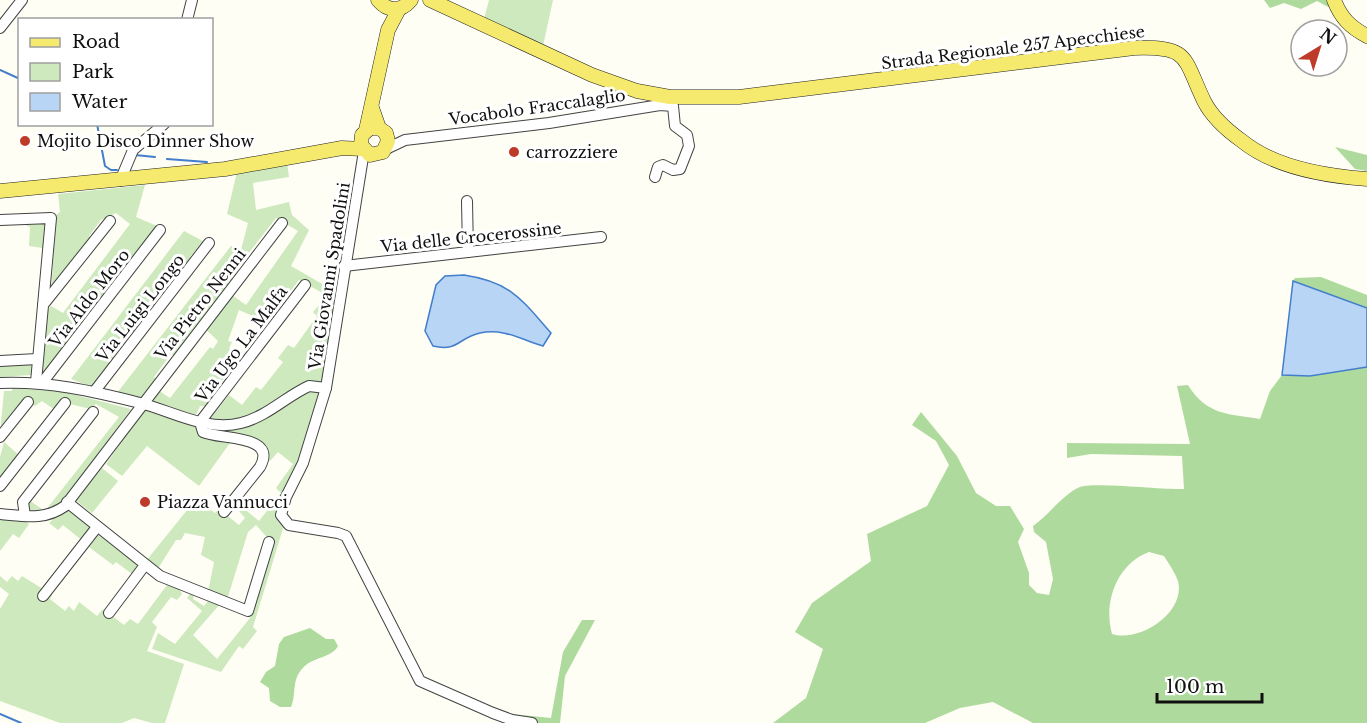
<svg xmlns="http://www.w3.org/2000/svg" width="1367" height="723" font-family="'Libre Baskerville',serif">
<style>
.green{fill:#cde9bd;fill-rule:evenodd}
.forest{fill:#aeda9d;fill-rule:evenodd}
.water{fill:#b9d5f5;stroke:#427ecb;stroke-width:1.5}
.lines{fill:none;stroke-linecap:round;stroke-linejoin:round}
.stream{stroke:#427ecb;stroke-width:2}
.minor-casing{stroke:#434343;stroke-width:12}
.major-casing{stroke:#212121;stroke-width:15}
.minor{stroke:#fff;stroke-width:10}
.major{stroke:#f5ea6d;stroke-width:14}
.poi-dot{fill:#be3b2a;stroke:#fff;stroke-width:2}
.labels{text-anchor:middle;stroke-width:6;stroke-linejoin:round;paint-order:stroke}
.street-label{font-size:16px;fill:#101010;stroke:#fff}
.poi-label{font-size:16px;fill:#101010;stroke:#fff;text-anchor:start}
</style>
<rect width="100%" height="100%" fill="#fffef4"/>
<g class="green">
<polygon points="489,0 553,0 543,46 484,19"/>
<path d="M287 163 289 177 253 183 256 210 289 202 292 215 309 230 291 266 331 289 330 297 299 280 279 306 285 310 276 323 269 319 263 327 258 323 257 318 239 310 228 341 232 342 229 348 240 356 221 382 226 388 204 410V406H200L196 415 150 401 158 390 170 398 210 347 213 349 218 341 202 326 178 357 171 354 154 377 159 382 145 400 117 393 231 246 241 250 248 223 227 214 237 172ZM276 218 298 231 246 305 228 292 243 273 237 268Z"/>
<polygon points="145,185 136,217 157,226 118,284 113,282 102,296 98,311 91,308 80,322 86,326 48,376 41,374 48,310 51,306 63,313 130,224 116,213 101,220 89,236 94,241 51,295 56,215 60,212 58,194"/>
<polygon points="51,218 49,249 29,246 30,227 27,226 26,219"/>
<polygon points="184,231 203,241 190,257 195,261 177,284 171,281 152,307 157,310 135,338 128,335 115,354 120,358 97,389 71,379"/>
<polygon points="325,298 337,306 323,385 244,420 209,420 229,395 242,405 256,387 261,390 283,362 278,358 288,345 294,348 317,316 313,312"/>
<polygon points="0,364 34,364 34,371 31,375 0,377"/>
<polygon points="12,388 64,392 131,409 64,500 44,514 27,512 26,504 29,500 45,511 119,417 96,404 90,409 70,404 64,399 55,410 42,401 35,406 27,400 0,433 4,391 12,391"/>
<polygon points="310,390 320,392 310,433 282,501 284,525 253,627 257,631 243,649 239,646 221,672 152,649 158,633 175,644 202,611 187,598 192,591 195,593 193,599 204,606 210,599 221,603 193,635 217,659 250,618 273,544 256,525 248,532 227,600 208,592 214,562 201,555 205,537 185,533 181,540 176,540 157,570 146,561 196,499 215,513 219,509 239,525 245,518 235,506 237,503 259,521 281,493 276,488 293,464 278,452 270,461 266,459 266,451 207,431 226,428"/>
<polygon points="145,409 197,424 211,440 230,443 199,486 147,446 122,476 106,464"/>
<polygon points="4,442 20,456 0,482 0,457"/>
<polygon points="102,468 118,481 92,513 75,500"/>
<polygon points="67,508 94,529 84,542 63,525 58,530 49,523"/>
<polygon points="0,517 23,519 29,524 19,538 13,534 0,551"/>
<polygon points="100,533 142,569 136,577 116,562 113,565 89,547"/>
<path d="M0 576 7 582 12 576 18 581 22 576C32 583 45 589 52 595L50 599 65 611 69 606 74 611 79 602 97 616 103 609 124 625 130 619 138 624 167 585 179 589 182 594 177 600 171 597 152 622 157 627 147 651 184 664 165 723H152L134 718 122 723H60L0 701V609L9 594 0 587Z"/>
</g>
<g class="forest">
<polygon points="1264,0 1338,0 1332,9 1317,1 1301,9 1284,3 1270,8"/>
<polygon points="1335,147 1367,155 1367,171 1355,169"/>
<polygon points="1321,277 1367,295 1367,308 1293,281 1295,278"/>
<path d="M1367 367V723H1033L993 702 960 708 925 723H773L806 698 823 649 795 632 812 603 871 561 867 534 927 506 949 465 936 441 912 425 921 412 957 456 976 493 996 506H1010L1024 529 1018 542 1029 573V585L1037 593 1049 595 1053 579 1046 542 1034 532 1033 526C1049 515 1063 494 1080 487 1094 482 1162 490 1184 489L1182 456 1091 454 1067 458V443L1190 444 1177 386 1188 385C1206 415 1229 414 1260 419L1270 391 1282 375 1310 376ZM1149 552 1164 556C1168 563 1175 572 1178 581 1186 613 1139 643 1112 634 1103 602 1117 564 1149 552Z"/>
<polygon points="582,620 595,620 565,676 560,723 512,723 512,714 551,718 563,652"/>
<path d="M310 628 326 639H334L338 646C332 657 316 657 306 665 290 678 297 695 291 707H280L270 701 269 688 260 682 266 672 275 666 279 644 284 637Z"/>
</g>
<g class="water">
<path d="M464 275C511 282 521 299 551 333L543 346C522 340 504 328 480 333 458 338 458 352 433 346L425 331 436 285 445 276Z"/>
<polygon points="1293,281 1367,308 1367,367 1310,376 1282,375"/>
</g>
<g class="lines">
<g class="stream">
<polyline points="0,70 20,79"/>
<polyline points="97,124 105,166 111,170 117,170"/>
<polyline points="135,155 155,157"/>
<polyline points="167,159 207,162"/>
<polyline points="0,714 21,723"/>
</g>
<g class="minor-casing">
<g id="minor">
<polyline points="187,20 192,0"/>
<polyline points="0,28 22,0"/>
<polyline points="386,149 405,140 549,123 660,105 673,106 675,126 687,135 689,146 680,169 673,170 663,165 658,167 655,177"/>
<polyline points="364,151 326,388 303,463 286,497 281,515 289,525 338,533 346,536 420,681 493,713 512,720 532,723"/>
<polyline points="120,181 133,150 164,124"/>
<polyline points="467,201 468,252"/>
<polyline points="0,220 51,218 36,382"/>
<polyline points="344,266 601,237"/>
<polyline points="43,305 110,221"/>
<polyline points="0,361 37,359"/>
<path d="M0 383C48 381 93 391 140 403 172 411 207 432 241 423 268 416 285 397 309 386L326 388"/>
<polyline points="42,383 160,230"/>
<polyline points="94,392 209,243"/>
<polyline points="200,422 305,285"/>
<path d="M200 422 203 432C220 440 278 434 260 467L224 512"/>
<polyline points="0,437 28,402"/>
<polyline points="0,486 65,403"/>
<polyline points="67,502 160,576 248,611 269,542"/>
<path d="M0 514C24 516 44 521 65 506L282 223"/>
<polyline points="25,516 23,502 93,412"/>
<polyline points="43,596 97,527"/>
<polyline points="109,613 145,565"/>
</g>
</g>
<g class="major-casing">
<g id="major">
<path d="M378 0C388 12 401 12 411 0"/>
<path d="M430 0 592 75 637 91 670 97H739L1134 48C1190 46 1183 57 1204 101 1212 117 1228 131 1242 141 1275 168 1325 176 1367 179"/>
<path d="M1334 0C1341 18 1350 27 1367 36"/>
<polyline points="372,108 379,128 386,133 388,141 383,152 370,155 361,145 362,135 370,128 379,128"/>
<polyline points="366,130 388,30 399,9"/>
<polyline points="0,191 225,169 342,148 363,149"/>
</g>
</g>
<use href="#minor" class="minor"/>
<use href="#major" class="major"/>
</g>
<g class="poi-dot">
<circle cx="25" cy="141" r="6"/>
<circle cx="514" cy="152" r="6"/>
<circle cx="145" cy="502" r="6"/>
</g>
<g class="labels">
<g class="street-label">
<text transform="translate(1013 47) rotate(-7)" y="6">Strada Regionale 257 Apecchiese</text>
<text transform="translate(537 107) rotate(-8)" y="6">Vocabolo Fraccalaglio</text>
<text transform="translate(471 237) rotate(-6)" y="6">Via delle Crocerossine</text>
<text transform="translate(329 276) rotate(-81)" y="6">Via Giovanni Spadolini</text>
<text transform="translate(89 298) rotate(-52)" y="6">Via Aldo Moro</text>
<text transform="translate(200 304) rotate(-52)" y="6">Via Pietro Nenni</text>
<text transform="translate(140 308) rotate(-52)" y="6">Via Luigi Longo</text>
<text transform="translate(241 344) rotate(-53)" y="6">Via Ugo La Malfa</text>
</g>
<g class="poi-label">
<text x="37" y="147">Mojito Disco Dinner Show</text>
<text x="526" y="158">carrozziere</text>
<text x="157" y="508">Piazza Vannucci</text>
</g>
</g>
<rect x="18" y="18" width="195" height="108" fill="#ffffff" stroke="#9f9f9f" stroke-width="1.5"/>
<rect x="30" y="38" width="30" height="9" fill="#f5ea6d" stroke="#9f9f9f" stroke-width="1.5"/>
<text x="72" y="48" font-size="18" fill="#101010">Road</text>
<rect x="30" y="63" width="30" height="18" fill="#cde9bd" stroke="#9f9f9f" stroke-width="1.5"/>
<text x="72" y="78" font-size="18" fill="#101010">Park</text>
<rect x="30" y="93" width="30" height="18" fill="#b9d5f5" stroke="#9f9f9f" stroke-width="1.5"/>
<text x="72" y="108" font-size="18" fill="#101010">Water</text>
<g transform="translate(1319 48) rotate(38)"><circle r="28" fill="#ffffff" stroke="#9f9f9f" stroke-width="1.5"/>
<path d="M0-4.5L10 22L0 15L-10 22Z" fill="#be3b2a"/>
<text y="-9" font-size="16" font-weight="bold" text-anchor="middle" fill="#101010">N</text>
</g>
<path d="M1157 693v9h105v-9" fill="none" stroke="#101010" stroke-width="3"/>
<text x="1166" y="693" font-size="18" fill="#101010" stroke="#ffffff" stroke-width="4.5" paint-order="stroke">100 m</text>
</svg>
